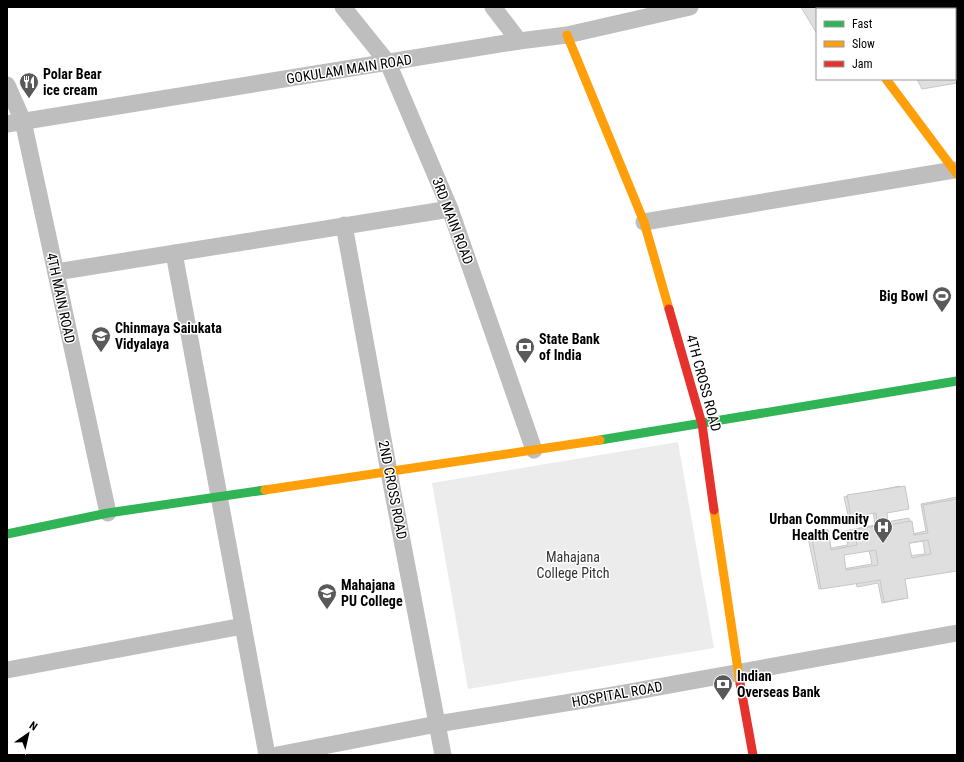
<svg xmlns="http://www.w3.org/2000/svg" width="964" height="762" font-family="'Roboto Condensed',sans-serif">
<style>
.green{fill:#ececec}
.building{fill:#dfdfdf;stroke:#c7c7c7;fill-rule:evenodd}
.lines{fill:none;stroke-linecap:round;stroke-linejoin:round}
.street{stroke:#bebebe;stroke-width:17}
.fast{stroke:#30b455;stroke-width:9}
.slow{stroke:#ff9f0a;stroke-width:9}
.jam{stroke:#e5322d;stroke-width:9}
.labels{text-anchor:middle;stroke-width:3;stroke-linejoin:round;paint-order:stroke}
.street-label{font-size:14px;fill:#000;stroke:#fff}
.poi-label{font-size:14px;font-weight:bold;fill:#000;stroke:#fff;text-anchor:start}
.park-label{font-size:14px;fill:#333;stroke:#fff}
</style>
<rect width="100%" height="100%" fill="#fff"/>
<polygon class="green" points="678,442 714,648 468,689 432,483"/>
<g class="building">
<polygon points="801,7 819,7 821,9 817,9 817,34"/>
<polygon points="924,7 939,7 940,9 917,9"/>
<polygon points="955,36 957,40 957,83 922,89 917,79 955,79"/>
<path d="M900 486 904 507 879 512 881 523 909 518 912 534 926 531 921 504 957 497V550L930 555 934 573 903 579 907 598 882 603 878 583 857 587 856 582 819 589 807 533 828 530 831 548 848 545 845 531 875 525 873 511 848 515 844 497ZM923 541 925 554 907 556 905 544ZM869 550 872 564 843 569 841 555Z"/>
<path d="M905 486 909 509 887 513 888 525 912 521 914 535 928 533 923 505 957 499V571L905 579 908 598 884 602 880 580 821 589 811 533 828 530 831 550 857 545 854 529 878 526 876 513 851 517 847 495ZM928 540 931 554 912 558 909 543ZM876 550 878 565 846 570 844 555Z"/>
</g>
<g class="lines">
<g class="street">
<polyline points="343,7 388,63 450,209 534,450"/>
<polyline points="493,7 519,41"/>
<polyline points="7,85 23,121 108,513"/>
<polyline points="7,124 519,41 567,35 690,7"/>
<polyline points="644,222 954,170"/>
<polyline points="344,225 389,472 443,755"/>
<polyline points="174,253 267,755"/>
<polyline points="56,272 450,209"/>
<polyline points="7,670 243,626"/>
<polyline points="277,755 437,724 614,695 957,633"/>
</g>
<g class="fast">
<polyline points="832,7 833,9"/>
<polyline points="600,440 957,381"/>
<polyline points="7,534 108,513 265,490"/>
</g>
<g class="slow">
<polyline points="567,35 644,222 669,309"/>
<polyline points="886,79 957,174"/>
<polyline points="265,490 600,440"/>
<polyline points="714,510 740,683"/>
</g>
<g class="jam">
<polyline points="669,309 702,424 714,510"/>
<polyline points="740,683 753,755"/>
</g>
</g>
<defs>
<g id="restaurant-pin" transform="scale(1)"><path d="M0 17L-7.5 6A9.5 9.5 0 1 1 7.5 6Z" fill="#595959" stroke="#fff"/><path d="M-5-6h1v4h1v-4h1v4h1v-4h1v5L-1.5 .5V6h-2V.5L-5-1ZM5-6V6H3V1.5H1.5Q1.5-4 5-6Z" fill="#fff"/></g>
<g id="stadium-pin" transform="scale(1)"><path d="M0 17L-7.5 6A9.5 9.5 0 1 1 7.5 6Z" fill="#595959" stroke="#fff"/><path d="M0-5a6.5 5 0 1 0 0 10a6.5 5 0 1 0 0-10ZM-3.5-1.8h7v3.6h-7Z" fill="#fff"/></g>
<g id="school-pin" transform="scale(1)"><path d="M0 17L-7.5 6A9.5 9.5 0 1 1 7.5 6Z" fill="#595959" stroke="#fff"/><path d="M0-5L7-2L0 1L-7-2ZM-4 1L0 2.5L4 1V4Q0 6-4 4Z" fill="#fff"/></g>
<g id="bank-pin" transform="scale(1)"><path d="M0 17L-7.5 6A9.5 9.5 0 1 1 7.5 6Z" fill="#595959" stroke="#fff"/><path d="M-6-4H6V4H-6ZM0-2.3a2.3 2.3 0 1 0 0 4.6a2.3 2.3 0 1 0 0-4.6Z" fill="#fff"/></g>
<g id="hospital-pin" transform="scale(1)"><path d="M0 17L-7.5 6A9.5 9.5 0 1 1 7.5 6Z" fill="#595959" stroke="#fff"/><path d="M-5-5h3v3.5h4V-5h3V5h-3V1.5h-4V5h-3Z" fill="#fff"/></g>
<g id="university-pin" transform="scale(1)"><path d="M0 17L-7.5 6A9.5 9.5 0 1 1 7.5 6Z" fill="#595959" stroke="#fff"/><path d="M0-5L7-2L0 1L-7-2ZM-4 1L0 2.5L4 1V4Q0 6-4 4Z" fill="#fff"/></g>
</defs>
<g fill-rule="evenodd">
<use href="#restaurant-pin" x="29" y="82"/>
<use href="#stadium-pin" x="942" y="296"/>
<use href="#school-pin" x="101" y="336"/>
<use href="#bank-pin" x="525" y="347"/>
<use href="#hospital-pin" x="883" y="527"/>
<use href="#university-pin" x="327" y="593"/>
<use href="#bank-pin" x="723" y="684"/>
</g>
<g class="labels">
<g class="street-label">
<text transform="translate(349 69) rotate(-9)" y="5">GOKULAM MAIN ROAD</text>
<text transform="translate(453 221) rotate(69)" y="5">3RD MAIN ROAD</text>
<text transform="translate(61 298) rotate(78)" y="5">4TH MAIN ROAD</text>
<text transform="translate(704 383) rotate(75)" y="5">4TH CROSS ROAD</text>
<text transform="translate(393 490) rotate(79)" y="5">2ND CROSS ROAD</text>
<text transform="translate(617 694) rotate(-10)" y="5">HOSPITAL ROAD</text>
</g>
<g class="poi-label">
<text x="43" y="79">Polar Bear<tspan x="43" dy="16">ice cream</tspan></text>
<text x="928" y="301" text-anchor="end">Big Bowl</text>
<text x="115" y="333">Chinmaya Saiukata<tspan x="115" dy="16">Vidyalaya</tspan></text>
<text x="539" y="344">State Bank<tspan x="539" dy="16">of India</tspan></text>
<text x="869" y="524" text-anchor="end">Urban Community<tspan x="869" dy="16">Health Centre</tspan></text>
<text x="341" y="590">Mahajana<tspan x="341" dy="16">PU College</tspan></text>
<text x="737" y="681">Indian<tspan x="737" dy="16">Overseas Bank</tspan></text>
</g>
<g class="park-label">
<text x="573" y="562">Mahajana<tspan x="573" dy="16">College Pitch</tspan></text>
</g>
</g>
<rect width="964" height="762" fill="none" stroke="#000000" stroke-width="16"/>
<rect x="816" y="8" width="140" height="72" fill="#ffffff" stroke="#999999"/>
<rect x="824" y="21" width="20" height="6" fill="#30b455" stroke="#999999"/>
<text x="852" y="28" font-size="12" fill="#000000">Fast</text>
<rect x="824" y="41" width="20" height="6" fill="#ff9f0a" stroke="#999999"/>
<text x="852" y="48" font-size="12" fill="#000000">Slow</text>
<rect x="824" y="61" width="20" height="6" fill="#e5322d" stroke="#999999"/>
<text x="852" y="68" font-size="12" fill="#000000">Jam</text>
<g transform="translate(28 734) rotate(34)" stroke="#ffffff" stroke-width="3" paint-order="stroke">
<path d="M0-3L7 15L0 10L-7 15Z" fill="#000000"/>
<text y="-6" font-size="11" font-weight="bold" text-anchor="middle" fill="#000000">N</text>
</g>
</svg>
